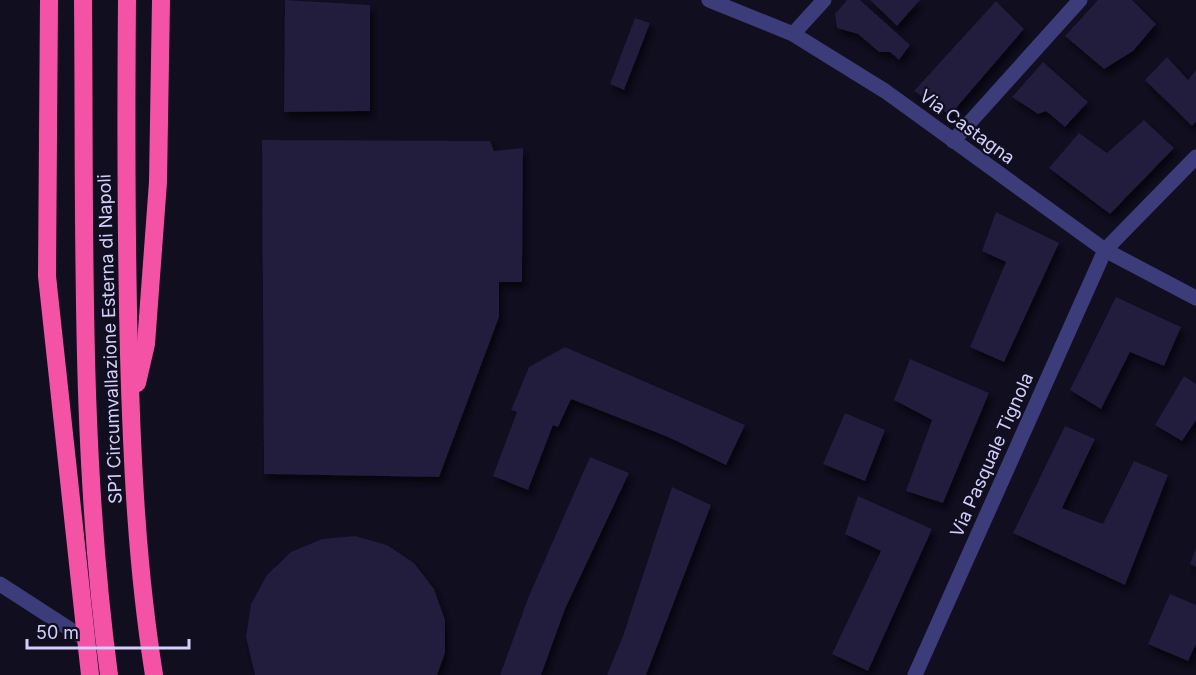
<svg xmlns="http://www.w3.org/2000/svg" width="1196" height="675" viewBox="0 0 1196 675" font-family="Inter,sans-serif">
<defs>
<filter id="shadow"><feDropShadow dx="3.5" dy="6" stdDeviation="3" flood-color="#0009"/></filter>
</defs>
<rect width="100%" height="100%" fill="#100e1f"/>
<g fill="#211b3e" filter="url(#shadow)">
<polygon points="285,0 370,5 370,111 284,112"/>
<polygon points="847,0 860,0 910,45 899,60 890,52 879,52 858,34 837,28 835,14"/>
<polygon points="870,0 920,0 897,26"/>
<polygon points="1098,0 1132,0 1156,24 1133,51 1104,69 1065,36"/>
<polygon points="996,1 1024,29 950,115 914,91"/>
<polygon points="635,18 650,23 624,90 610,84"/>
<polygon points="1167,57 1188,80 1196,70 1196,122 1192,126 1145,80"/>
<polygon points="1043,62 1088,102 1065,127 1046,111 1038,114 1012,97"/>
<polygon points="1144,120 1174,148 1110,214 1049,168 1079,133 1107,153"/>
<polygon points="262,140 490,141 494,151 523,148 522,282 499,282 499,317 439,477 264,474"/>
<polygon points="996,212 1059,243 1004,362 970,347 1006,262 982,251"/>
<polygon points="1116,297 1181,327 1164,366 1130,352 1101,409 1070,390"/>
<polygon points="565,347 745,425 726,465 668,437 571,399 558,427 553,425 528,490 493,476 517,412 511,410 529,367"/>
<polygon points="910,359 989,393 943,503 906,491 932,420 894,400"/>
<polygon points="1184,376 1196,384 1196,420 1182,441 1155,425"/>
<polygon points="845,413 885,430 865,481 823,464"/>
<polygon points="1065,426 1095,439 1062,508 1103,524 1134,461 1168,475 1125,585 1013,533"/>
<polygon points="590,457 629,473 565,609 541,675 500,675 529,596"/>
<polygon points="672,487 711,505 646,675 607,675 623,636"/>
<polygon points="858,496 932,529 868,671 832,654 881,551 845,534"/>
<polygon points="355,536 387,545 414,563 434,589 445,620 445,653 437,675 255,675 246,637 251,604 267,575 291,552 322,539"/>
<polygon points="1196,548 1196,567 1190,564"/>
<polygon points="1170,594 1196,605 1196,644 1188,661 1148,644"/>
</g>
<g fill="none" stroke-linecap="round" stroke-linejoin="round">
<g stroke="#3c3c7a" stroke-width="15">
<polyline points="709,0 793,34 885,91 1105,250 1196,298"/>
<polyline points="793,34 824,0"/>
<polyline points="953,141 1080,0"/>
<polyline points="0,584 85,639"/>
<polyline points="915,675 1105,250 1196,157"/>
</g>
<g stroke="#f352a5" stroke-width="18">
<polyline points="49,0 47,276 90,675"/>
<path d="M83 0C85 225 79 451 109 675"/>
<path d="M127 0C126 118 126 236 129 354 132 462 137 569 154 675"/>
<polyline points="137,383 146,344 158,182 161,0"/>
</g>
</g>
<g text-anchor="middle" stroke-width="4.5" stroke-linejoin="round" paint-order="stroke">
<g font-size="18" fill="#d2cffc" stroke="#100e1f">
<text transform="translate(967 127) rotate(36)" y="6">Via Castagna</text>
<text transform="translate(110 339) rotate(-92)" y="6">SP1 Circumvallazione Esterna di Napoli</text>
<text transform="translate(992 455) rotate(-66)" y="6">Via Pasquale Tignola</text>
</g>
</g>
<path d="M27 639v9h162v-9" fill="none" stroke="#d2cffc" stroke-width="3"/>
<text x="36" y="639" font-size="18" fill="#d2cffc" stroke="#100e1f" stroke-width="4.5" paint-order="stroke">50 m</text>
</svg>
